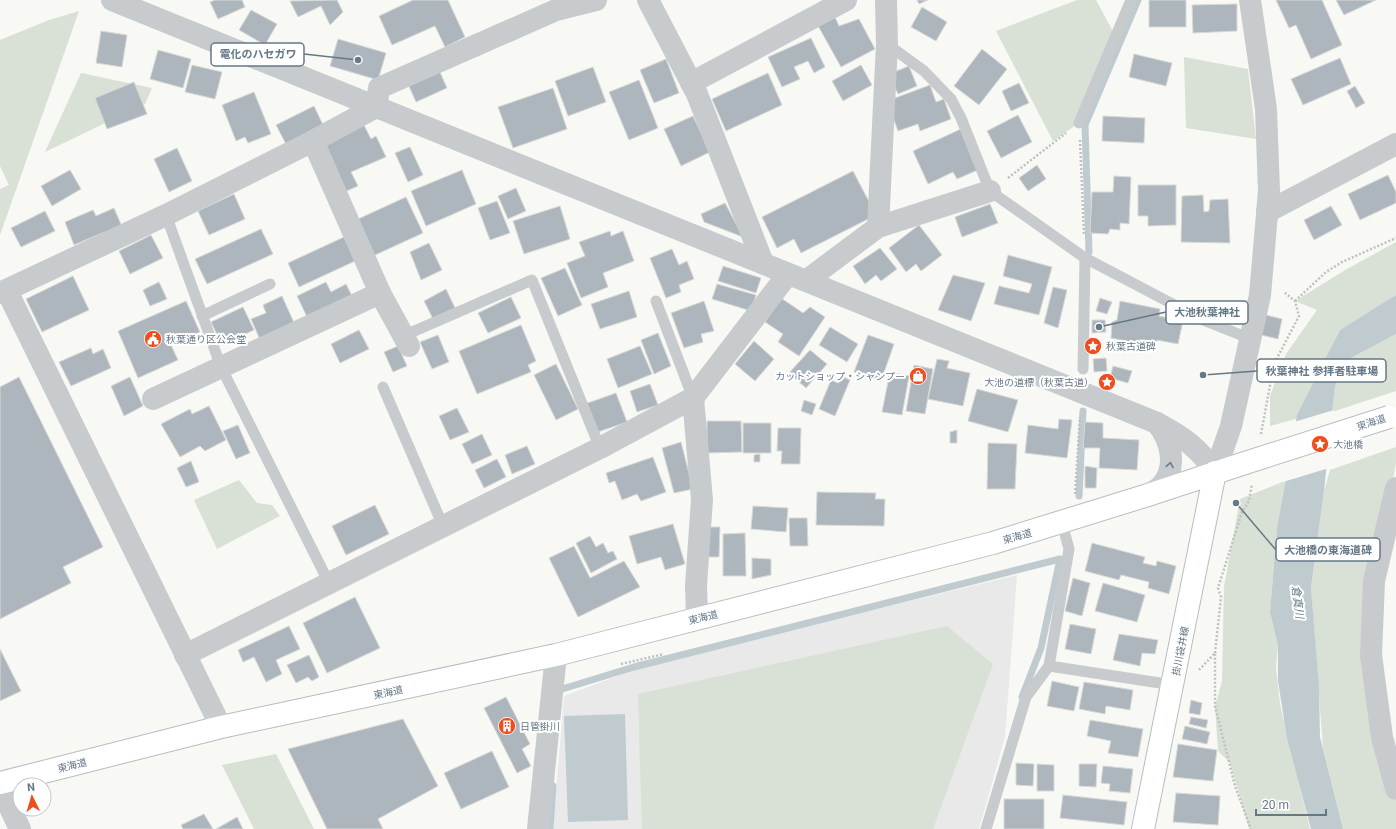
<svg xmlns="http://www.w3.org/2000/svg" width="1396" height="829" viewBox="0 0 1396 829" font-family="Roboto,'Noto Sans JP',sans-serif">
<rect width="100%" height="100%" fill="#f8f8f4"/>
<polygon fill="#e8e9e8" points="1017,575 1005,737 979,829 553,829 564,696 644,666"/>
<g fill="#d9e0d5">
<polygon points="1077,0 1096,0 1116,37 1079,123 1053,141 996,31"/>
<polygon points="79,11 0,235 0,189 9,185 0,166 0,40 49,20"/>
<polygon points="1184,57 1248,69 1256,139 1186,128"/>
<polygon points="81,73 152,88 145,104 45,152"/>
<polygon points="1396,242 1396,296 1340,330 1296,419 1270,426 1270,396 1286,354 1317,310 1295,301 1347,269"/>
<polygon points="1396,334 1396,391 1332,412 1335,386 1349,359"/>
<polygon points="1396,447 1396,463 1374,581 1396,789 1396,829 1343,829 1323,748 1311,589 1324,491 1330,470"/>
<polygon points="239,480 257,503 272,505 280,516 217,549 194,500"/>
<polygon points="1285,481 1277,528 1270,612 1278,646 1276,667 1280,704 1310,829 1249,829 1230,763 1218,751 1215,706 1222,681 1224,587 1240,499"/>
<polygon points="947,626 993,664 933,829 642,829 638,694"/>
<polygon points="276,754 314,829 254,829 222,765"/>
</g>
<g fill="#c0cbd0">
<polygon points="1396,295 1396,334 1349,359 1335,386 1324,491 1311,588 1319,687 1320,737 1343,829 1311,829 1287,738 1278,681 1278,646 1270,612 1277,528 1297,415 1340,330"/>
<polygon points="625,714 628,820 568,822 564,716"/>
</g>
<polygon fill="#f8f8f4" points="1334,410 1329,468 1283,482 1294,422"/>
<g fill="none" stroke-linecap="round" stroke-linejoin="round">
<g stroke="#c0cbd0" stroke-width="7">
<polyline points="1089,252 1085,125 1138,0"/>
<polyline points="1079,496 1083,411"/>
<polyline points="559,694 559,690 634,667 1060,559 1041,648 1022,697"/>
<polyline points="550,829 553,786"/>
</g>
</g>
<g fill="#adb6bc" stroke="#d9d9d7">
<polygon points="215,0 242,0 245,7 218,19 210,2"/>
<polygon points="337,0 343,12 330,25 321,6 298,17 290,1"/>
<polygon points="413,0 448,0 465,37 445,47 435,26 392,45 379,16"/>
<polygon points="917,0 928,0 919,4"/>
<rect x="1149" y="0" width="37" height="27"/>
<polygon points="1276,0 1322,0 1342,45 1311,59 1296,25 1289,28"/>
<polygon points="1336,0 1376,0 1344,15"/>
<polygon points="1237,4 1237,31 1193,33 1192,5"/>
<polygon points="922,7 947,22 936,41 911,27"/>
<polygon points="251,10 277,24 265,45 239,30"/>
<polygon points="834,15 839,26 859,19 875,49 841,67 817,24"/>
<polygon points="101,31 127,35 122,67 96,63"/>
<polygon points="811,38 825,67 814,73 808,61 794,67 800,79 782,87 768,57"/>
<polygon points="338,39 386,53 378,80 330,66"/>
<polygon points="982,49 1007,69 979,105 954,86"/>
<polygon points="158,50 191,59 183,88 150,79"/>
<polygon points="1134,54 1172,63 1166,86 1129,77"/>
<polygon points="1340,58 1351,84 1303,105 1291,79"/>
<polygon points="666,59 679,93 654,103 640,70"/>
<polygon points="192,65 222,72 215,99 185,92"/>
<polygon points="861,65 872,85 843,101 832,81"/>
<polygon points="909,66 917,86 898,94 889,74"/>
<polygon points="593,67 606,102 568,116 555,81"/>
<polygon points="439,70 447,88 416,102 408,84"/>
<polygon points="768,73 782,105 726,131 712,99"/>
<polygon points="639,80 658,128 629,140 609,92"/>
<polygon points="134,82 147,114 107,129 95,98"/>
<polygon points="1019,83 1029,103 1011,111 1002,91"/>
<polygon points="930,85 936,102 944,99 951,119 920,131 918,124 898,131 887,101"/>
<polygon points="1355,86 1365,103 1356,108 1347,91"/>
<polygon points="553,88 567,129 513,148 498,107"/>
<polygon points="254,92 271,134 248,143 245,137 236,141 222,105"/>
<polygon points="314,106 324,127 287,146 276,125"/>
<polygon points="1018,115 1032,142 1001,158 987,131"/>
<polygon points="693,116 710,152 681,166 664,129"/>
<polygon points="1103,116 1145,118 1144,143 1102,141"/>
<polygon points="364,125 371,139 376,136 386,157 351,172 358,186 342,193 324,142"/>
<polygon points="961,129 980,169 957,179 953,172 928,184 913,151"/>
<polygon points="410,147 423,175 408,182 395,153"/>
<polygon points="177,148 192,181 169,192 154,159"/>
<polygon points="1037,165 1046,179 1028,191 1019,178"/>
<polygon points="70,170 81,189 52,206 41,186"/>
<polygon points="462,170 476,204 426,226 411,191"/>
<polygon points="853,171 876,215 801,253 794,239 777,248 762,217"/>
<polygon points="1388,175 1396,192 1396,203 1360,220 1348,194"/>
<polygon points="1114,176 1131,177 1129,224 1120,223 1120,230 1110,229 1108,234 1090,233 1092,192 1113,192"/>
<polygon points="1138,185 1176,185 1176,225 1148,226 1148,216 1138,216"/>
<polygon points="516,188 526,211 508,219 498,196"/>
<polygon points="234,194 245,219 209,235 198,211"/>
<polygon points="1203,195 1204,212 1209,211 1210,200 1228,199 1230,243 1181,242 1182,196"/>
<polygon points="406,197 423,233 373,256 356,220"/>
<polygon points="497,201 510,233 490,240 478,208"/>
<polygon points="725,203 743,237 704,222 701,214"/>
<polygon points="990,204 998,223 962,237 955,217"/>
<polygon points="560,206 570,239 524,254 513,221"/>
<polygon points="1331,206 1342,225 1314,240 1304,220"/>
<polygon points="114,208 123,229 102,233 74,245 65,222 93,210 96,216"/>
<polygon points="45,211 55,231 21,247 11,228"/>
<polygon points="919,225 942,255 921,271 916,264 906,272 889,248"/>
<polygon points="261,229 273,254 207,284 195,259"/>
<polygon points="610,231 611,236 623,231 634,261 603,273 608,287 581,298 567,263 585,256 579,242"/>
<polygon points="151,235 163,258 130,274 119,251"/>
<polygon points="344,237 355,261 299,287 288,263"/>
<polygon points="429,243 442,270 421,280 410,252"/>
<polygon points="880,248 897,269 881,281 876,275 865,284 853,266"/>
<polygon points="672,249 679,265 687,261 694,279 679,285 681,292 666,298 650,258"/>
<polygon points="1008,255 1052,267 1039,315 994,304 999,286 1029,293 1032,284 1003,276"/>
<polygon points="723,266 761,278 756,293 718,281"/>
<polygon points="565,268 582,305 558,316 541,278"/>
<polygon points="953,275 985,283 971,321 938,310"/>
<polygon points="73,276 89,310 42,332 26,299"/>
<polygon points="159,282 167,299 150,306 143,290"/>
<polygon points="326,282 331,292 346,284 355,302 308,319 297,296"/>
<polygon points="717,284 756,295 751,311 712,299"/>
<polygon points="1053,287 1067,290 1058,328 1044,323"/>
<polygon points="446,289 456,310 434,321 424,301"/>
<polygon points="629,291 637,317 600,329 591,304"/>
<polygon points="282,296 295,325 260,340 251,319 266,313 263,305"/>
<polygon points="511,297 521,318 488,333 478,313"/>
<polygon points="781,298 803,313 810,307 825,317 799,356 778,342 783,334 765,322"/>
<polygon points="1100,298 1112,302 1107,314 1096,311"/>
<polygon points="186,301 200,332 171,345 178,360 138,378 118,331"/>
<polygon points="704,301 714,331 701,334 703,342 684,348 671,313"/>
<polygon points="1120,301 1160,309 1159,316 1183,321 1178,344 1157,340 1156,347 1111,338 1112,322 1117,320"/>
<polygon points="243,307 254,330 222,345 211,322"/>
<polygon points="1266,315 1282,319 1278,339 1261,335"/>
<polygon points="1092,320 1105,320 1106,332 1092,333"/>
<polygon points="521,325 536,361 528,365 531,372 477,394 459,351"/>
<polygon points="830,327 858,344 847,362 819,345"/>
<polygon points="359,330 369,349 340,363 331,344"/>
<polygon points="658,333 671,366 654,374 641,340"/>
<polygon points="438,335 449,362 432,369 420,342"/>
<polygon points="868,335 894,344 881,381 854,372"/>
<polygon points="754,341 774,359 755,381 735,364"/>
<polygon points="398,346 407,366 393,372 384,352"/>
<polygon points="640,346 652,374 618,388 607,359"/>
<polygon points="91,348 93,354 103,349 111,368 71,386 59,362"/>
<polygon points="810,350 827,364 806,388 789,373"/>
<polygon points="1106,358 1107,371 1094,372 1093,359"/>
<polygon points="937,359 949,361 947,368 970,373 963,406 928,399"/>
<polygon points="556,364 578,409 556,420 534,375"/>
<polygon points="914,365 933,369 925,414 906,411"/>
<polygon points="1113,366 1132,371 1128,383 1110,378"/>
<polygon points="890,372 909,376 902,415 882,412"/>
<polygon points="841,376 850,380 835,416 819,409 831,380 838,383"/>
<polygon points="19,377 103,547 63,567 71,583 0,619 0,387"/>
<polygon points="130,377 143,406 124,416 111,386"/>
<polygon points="650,384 658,405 637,412 630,391"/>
<polygon points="977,389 1018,400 1008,432 968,421"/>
<polygon points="616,393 627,422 595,433 585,404"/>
<polygon points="804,400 816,404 812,415 801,411"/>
<polygon points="209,406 226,440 205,451 200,446 180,457 161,424 190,409 192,414"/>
<polygon points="457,408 469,432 450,440 439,416"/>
<polygon points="1059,419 1072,420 1067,458 1025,453 1028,425 1058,429"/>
<polygon points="707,421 741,421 742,452 707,453"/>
<polygon points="1085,422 1103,423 1103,438 1139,440 1137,470 1099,468 1100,448 1083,448"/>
<rect x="743" y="423" width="28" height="30"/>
<polygon points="238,425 250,453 236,459 223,431"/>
<polygon points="778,428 801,428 800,464 781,464 782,451 777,451"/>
<polygon points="957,430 957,443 950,443 950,432"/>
<polygon points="482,434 492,455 472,464 462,444"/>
<polygon points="681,442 693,489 674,493 662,448"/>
<polygon points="988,443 1017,444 1015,489 987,489"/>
<polygon points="527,446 535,464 512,474 505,455"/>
<polygon points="760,454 760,462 754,462 754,455"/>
<polygon points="653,457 666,492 641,501 637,494 622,500 615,481 609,483 606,473"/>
<polygon points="497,459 506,477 484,488 475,470"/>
<polygon points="191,461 199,482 186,487 177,468"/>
<polygon points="1085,466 1097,468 1096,488 1085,488"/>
<polygon points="817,492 876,493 875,499 885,499 884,526 816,525"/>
<polygon points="375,505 389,534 346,555 332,526"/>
<polygon points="753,506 788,508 786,532 751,529"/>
<polygon points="789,518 807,518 808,546 790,546"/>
<polygon points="673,524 685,564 665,570 661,557 637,564 629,536"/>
<polygon points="705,527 720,527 719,557 705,557"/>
<polygon points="745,533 746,576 723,576 723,534"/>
<polygon points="590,536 596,547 603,543 608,553 613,551 617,559 591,573 576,543"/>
<polygon points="1092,543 1145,557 1143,563 1156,566 1157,561 1176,566 1169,594 1148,588 1149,582 1121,575 1119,580 1085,571"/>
<polygon points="574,546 590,578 624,561 640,587 578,617 549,558"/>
<polygon points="752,558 771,559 771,575 752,579"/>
<polygon points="1073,578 1090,583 1082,616 1065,611"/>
<polygon points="1103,583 1145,595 1137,622 1095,611"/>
<polygon points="355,597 380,648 327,673 303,623"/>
<polygon points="1070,624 1096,629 1091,654 1065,649"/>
<polygon points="289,626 300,649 276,660 282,674 266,682 254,657 243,662 238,650"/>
<polygon points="1119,634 1158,640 1155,654 1142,653 1140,666 1113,660"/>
<polygon points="0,649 21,691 0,701"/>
<polygon points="309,655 319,677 312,681 308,677 296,683 287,665"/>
<polygon points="1052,681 1079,687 1074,711 1047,706"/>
<polygon points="1084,682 1133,690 1130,710 1106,706 1105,714 1079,709"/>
<polygon points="506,697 530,744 522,749 531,766 517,773 484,708"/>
<polygon points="1191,700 1202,703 1200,715 1189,713"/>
<polygon points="1191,717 1208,720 1206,728 1189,724"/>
<polygon points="403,719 438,786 378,819 383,829 327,829 288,749"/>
<polygon points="1090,720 1143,729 1138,757 1108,753 1111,741 1087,736"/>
<polygon points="1185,726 1210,732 1207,744 1182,739"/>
<polygon points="1178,744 1217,750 1213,781 1173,777"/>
<polygon points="492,751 509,787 461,809 444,773"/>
<polygon points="1016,763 1034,764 1033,786 1016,785"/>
<polygon points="1037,764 1054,765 1054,791 1037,791"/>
<polygon points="1079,764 1097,764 1096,787 1079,786"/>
<polygon points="1103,766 1133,769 1130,793 1109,791 1110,784 1101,783"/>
<polygon points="1176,793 1220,796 1218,825 1173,822"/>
<polygon points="1063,795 1127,802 1124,825 1060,818"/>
<rect x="1004" y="799" width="40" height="30"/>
<polygon points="204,814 213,829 183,829 181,825"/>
<polygon points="237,817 243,829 216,829"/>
</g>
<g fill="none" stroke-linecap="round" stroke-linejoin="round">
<defs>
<g id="secondary">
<polyline points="0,783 221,727 556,655 993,543 1148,495 1245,463"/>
<polyline points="1143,829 1215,472"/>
</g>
</defs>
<use href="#secondary" stroke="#b7bdc1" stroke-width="24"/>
<g stroke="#bec1c3" stroke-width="2.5" stroke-dasharray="2 2" stroke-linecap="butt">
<polyline points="1080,140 1084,235"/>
<polyline points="1008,178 1066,133"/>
<polyline points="1295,301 1326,272 1342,262 1396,238"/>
<polyline points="1261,434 1274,364 1299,316 1295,301 1284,292"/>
<polyline points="1075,494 1080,417"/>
<polyline points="1215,653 1221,597 1218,588 1242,512 1249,501 1252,484"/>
<polyline points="621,664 664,654"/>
<polyline points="1199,670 1215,653 1215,706 1235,786 1251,829"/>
</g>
<g stroke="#c7cbce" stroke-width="11">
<polyline points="887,44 924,71 951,99 961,118 990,191 1085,258 1203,320 1251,339"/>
<polyline points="1079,123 1131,0"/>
<polyline points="166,215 221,367 329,583"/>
<polyline points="656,301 693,398"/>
<polyline points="202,316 270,284"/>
<polyline points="403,336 532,280 600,448"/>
<polyline points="1083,369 1085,258"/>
<polyline points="383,387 443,526"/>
<polyline points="1062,523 1069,549 1049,666 1173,685"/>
<polyline points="986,829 1026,697 1049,666"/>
</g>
<g stroke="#c7cbce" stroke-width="22">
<polyline points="648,0 697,94 763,263"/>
<polyline points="691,83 846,0"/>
<polyline points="313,141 380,293 409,346"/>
<polyline points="1267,212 1396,144"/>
<polyline points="878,227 887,44 886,0"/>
<polyline points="807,280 878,227 990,191"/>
<polyline points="7,291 221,727"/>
<polyline points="0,293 166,215 313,141 376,107 379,88 556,10 596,0"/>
<polyline points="693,398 702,500 696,585 697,618"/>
<polyline points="153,399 380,293"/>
<polyline points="1215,472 1231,426 1260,295 1269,191 1266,109 1250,0"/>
<polyline points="1396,488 1374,581 1371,655 1382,737 1396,789"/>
<polyline points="185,655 600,448 693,398 788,274"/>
<polyline points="538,829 556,655"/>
</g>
<g stroke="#c7cbce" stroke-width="22">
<path d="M112 0 1157 423C1183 437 1199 448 1215 472"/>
<path d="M1148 495C1152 492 1157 490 1161 486 1178 468 1171 441 1157 423"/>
<polyline points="0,787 20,829"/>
</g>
<use href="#secondary" stroke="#fff" stroke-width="22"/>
<defs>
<polyline id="secondary-bridge" points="1245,463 1389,417"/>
</defs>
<use href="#secondary-bridge" stroke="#b7bdc1" stroke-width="24" stroke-linecap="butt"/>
<use href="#secondary-bridge" stroke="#fff" stroke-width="22"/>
</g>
<defs><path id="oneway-chevron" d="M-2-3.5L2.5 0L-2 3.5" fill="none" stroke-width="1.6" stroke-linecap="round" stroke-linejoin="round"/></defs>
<use stroke="#697c8b" href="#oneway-chevron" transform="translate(1170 465) rotate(-79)"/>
<defs>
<symbol id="civic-disc" viewBox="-11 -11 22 22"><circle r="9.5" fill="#ef4d1d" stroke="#fff"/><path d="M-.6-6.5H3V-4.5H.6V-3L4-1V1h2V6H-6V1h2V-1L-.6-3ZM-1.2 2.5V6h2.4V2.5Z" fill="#fff"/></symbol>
<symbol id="sight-disc" viewBox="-11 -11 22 22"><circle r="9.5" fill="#ef4d1d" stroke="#fff"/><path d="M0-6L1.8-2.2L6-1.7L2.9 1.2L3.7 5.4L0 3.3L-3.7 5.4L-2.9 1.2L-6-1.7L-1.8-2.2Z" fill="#fff"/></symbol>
<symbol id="shop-disc" viewBox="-11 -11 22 22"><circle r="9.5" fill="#ef4d1d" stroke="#fff"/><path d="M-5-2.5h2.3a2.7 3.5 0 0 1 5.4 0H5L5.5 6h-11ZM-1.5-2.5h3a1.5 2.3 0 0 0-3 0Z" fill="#fff"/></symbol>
<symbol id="building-disc" viewBox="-11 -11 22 22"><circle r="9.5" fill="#ef4d1d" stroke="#fff"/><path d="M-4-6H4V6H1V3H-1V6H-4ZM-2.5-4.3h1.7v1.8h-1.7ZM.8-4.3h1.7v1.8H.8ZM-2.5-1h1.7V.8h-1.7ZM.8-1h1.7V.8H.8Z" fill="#fff"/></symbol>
</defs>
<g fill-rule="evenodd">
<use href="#civic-disc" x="143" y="329" width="20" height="20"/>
<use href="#sight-disc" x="1083" y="336" width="20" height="20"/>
<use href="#shop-disc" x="908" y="366" width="20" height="20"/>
<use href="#sight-disc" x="1097" y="372" width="20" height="20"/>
<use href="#sight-disc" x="1310" y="434" width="20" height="20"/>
<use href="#building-disc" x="497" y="716" width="20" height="20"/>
</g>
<g text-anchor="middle" stroke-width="4" stroke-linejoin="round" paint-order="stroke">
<g font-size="10" fill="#647887" stroke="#fff" text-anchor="start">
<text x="166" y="343">秋葉通り区公会堂</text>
<text x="1106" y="350">秋葉古道碑</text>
<text x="905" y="380" text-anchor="end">カットショップ・シャンプー</text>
<text x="1094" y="386" text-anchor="end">大池の道標（秋葉古道）</text>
<text x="1333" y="448">大池橋</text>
<text x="520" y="730">日管掛川</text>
</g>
<g font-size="10" fill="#647887" stroke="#fff">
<text transform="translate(1371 422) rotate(-18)" y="4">東海道</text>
<text transform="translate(1017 536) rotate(-16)" y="4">東海道</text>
<text transform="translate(703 617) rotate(-14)" y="4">東海道</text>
<text transform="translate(1180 651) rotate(-79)" y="4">掛川袋井線</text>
<text transform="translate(388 692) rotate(-12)" y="4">東海道</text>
<text transform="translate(72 765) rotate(-14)" y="4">東海道</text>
</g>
<g font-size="11" font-style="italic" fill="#607a83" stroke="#fff">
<text transform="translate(1298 602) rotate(83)" y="4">倉真川</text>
</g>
</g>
<path fill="none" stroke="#647887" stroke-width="1.5" d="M358 60L304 54M1099 327L1166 312M1203 375L1257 371M1236 503L1276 550"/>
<g fill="#647887" stroke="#fff" stroke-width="1.5">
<circle cx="358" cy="60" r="4"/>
<circle cx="1099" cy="327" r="4"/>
<circle cx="1203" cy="375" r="4"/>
<circle cx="1236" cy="503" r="4"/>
</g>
<g fill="#fff" stroke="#647887" stroke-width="1.5">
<rect x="211" y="43" width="93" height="23" rx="4"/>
<rect x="1166" y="301" width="82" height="23" rx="4"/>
<rect x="1257" y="359" width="129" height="23" rx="4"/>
<rect x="1276" y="538" width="104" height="23" rx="4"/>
</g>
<g font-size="11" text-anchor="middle" font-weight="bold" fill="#647887">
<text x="258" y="58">電化のハセガワ</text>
<text x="1207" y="316">大池秋葉神社</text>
<text x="1322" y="375">秋葉神社 参拝者駐車場</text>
<text x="1328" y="554">大池橋の東海道碑</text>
</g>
<g transform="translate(32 797) rotate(355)"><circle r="19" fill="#ffffff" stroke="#c1c9cf"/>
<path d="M0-3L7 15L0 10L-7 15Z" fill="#ef4d1d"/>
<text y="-6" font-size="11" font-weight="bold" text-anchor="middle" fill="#647887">N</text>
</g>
<path d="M1256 809v6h70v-6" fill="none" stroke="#647887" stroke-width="2"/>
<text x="1262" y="809" font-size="12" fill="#647887" stroke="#ffffff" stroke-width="3" paint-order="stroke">20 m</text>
</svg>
